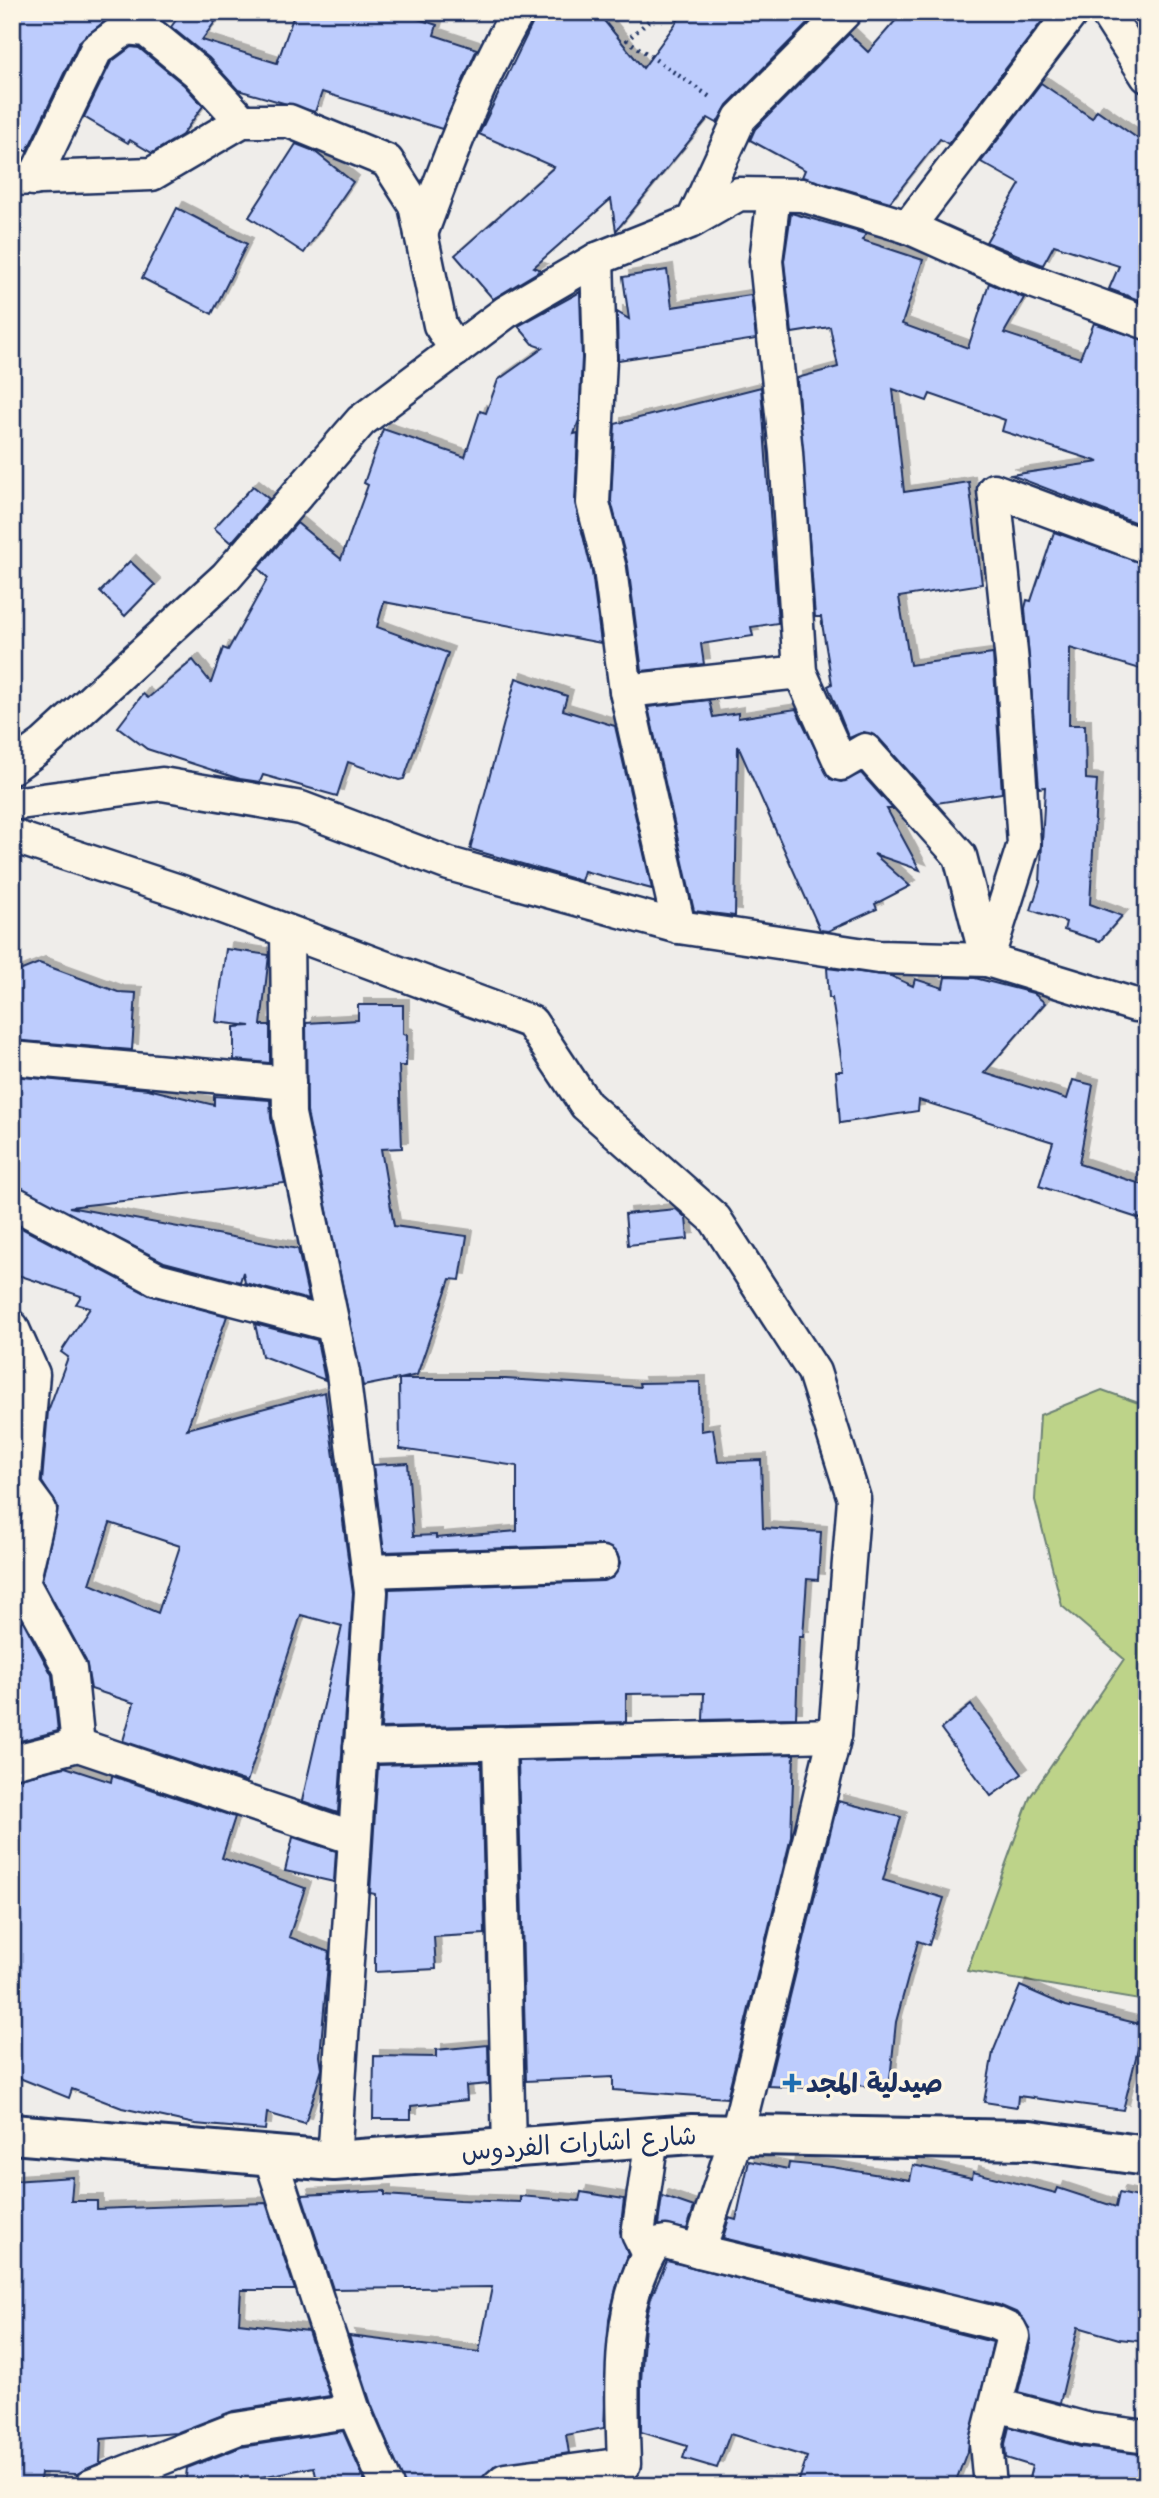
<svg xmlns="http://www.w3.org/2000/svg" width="1159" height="2498" viewBox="0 0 1159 2498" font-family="'Shantell Sans','Playpen Sans Arabic',sans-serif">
<defs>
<filter id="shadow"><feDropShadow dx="6" dy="-6" stdDeviation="0" flood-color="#0004"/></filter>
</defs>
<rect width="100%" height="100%" fill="#efedea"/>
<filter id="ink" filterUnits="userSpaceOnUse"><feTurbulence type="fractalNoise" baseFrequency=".0143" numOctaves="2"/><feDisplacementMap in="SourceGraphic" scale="14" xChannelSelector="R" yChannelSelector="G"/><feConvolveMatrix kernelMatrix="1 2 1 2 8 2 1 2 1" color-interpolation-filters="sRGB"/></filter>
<g filter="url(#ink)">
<polygon fill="#bdd389" stroke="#6c8174" stroke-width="2" points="1102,1390 1147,1406 1147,1980 1139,2000 967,1971 1030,1797 1124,1659 1062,1606 1035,1500 1040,1415"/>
<g fill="#bdccfd" stroke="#1b2f5e" stroke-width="2" fill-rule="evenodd" filter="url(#shadow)">
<polygon points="12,12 94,12 105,21 79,42 27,151 12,146"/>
<polygon points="182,12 222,12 202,40 277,63 295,12 396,12 437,25 434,35 477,49 442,129 322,92 315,112 238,90 209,58 171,27"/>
<polygon points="538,12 597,12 643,68 684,12 819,12 727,105 717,123 708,118 616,231 611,199 534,267 541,270 493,299 455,255 554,167 479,134"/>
<polygon points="903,12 1049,12 948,144 940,139 890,202 802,177 805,170 750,140 755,129 849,34 868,52"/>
<polygon points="131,47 139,48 184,85 203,106 182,135 152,153 130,140 128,143 84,117 111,62"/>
<polygon points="1041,83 1092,118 1097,110 1147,145 1147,303 1109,289 1119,266 1054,245 1043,265 986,242 1020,184 981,162"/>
<polygon points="296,144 314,151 353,182 304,253 249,217"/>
<polygon points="177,208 247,244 212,314 142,278"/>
<polygon points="791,213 866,234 862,240 923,260 902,324 968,348 989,283 1024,298 1004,333 1080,358 1094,323 1147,341 1147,527 1011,475 1099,462 1002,431 1005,420 930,394 927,401 893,389 904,492 969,482 982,584 899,597 910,665 993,654 1002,793 937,803 878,737 864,732 849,738 828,686 832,684 821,617 815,617 797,378 838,367 830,327 792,333 784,261"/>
<polygon points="667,270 672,307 751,295 756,339 618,360 617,312 629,319 623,277"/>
<polygon points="580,292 582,358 579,420 574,434 578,433 575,503 592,572 601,643 384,602 377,627 448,653 404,779 399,780 348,762 337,796 263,775 260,782 240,779 147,749 118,727 143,694 148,698 193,660 211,683 223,648 228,650 268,578 258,568 297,523 341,559 368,485 364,483 383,429 465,457 480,411 486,413 498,380 543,348 534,345 518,326"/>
<polygon points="761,387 778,623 751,627 753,636 701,644 704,664 642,671 628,566 611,501 615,424"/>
<polygon points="253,486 269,499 231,543 214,528"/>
<polygon points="1054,532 1147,565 1147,671 1070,648 1069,725 1085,725 1086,779 1097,780 1090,904 1122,916 1100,941 1064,930 1066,922 1031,910 1040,882 1045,787 1039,788 1025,608 1027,600 1031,601"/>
<polygon points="130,561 155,585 125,616 100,592"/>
<polygon points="516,678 567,696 563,710 615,726 652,889 584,871 581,881 470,849"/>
<polygon points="709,700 713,717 738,713 738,718 796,709 830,779 841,782 861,773 893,809 887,809 920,870 874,854 910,886 875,904 877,909 828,931 820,930 738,746 735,916 694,911 648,707"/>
<polygon points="226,949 269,955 261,1025 270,1025 270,1063 234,1060 234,1027 251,1026 216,1022"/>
<polygon points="39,963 118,992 136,993 132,1050 12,1040 12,974"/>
<polygon points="827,968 891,976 913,986 915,979 943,988 945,977 975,978 1033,993 1045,1003 984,1073 1067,1099 1073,1080 1093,1085 1079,1164 1147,1186 1147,1221 1039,1186 1053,1142 919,1100 918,1111 840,1123 836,1071 843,1071 832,998 829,998"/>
<polygon points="358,1005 403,1005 403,1034 407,1035 406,1066 399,1066 402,1148 381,1149 394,1226 467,1236 460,1280 450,1279 417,1375 400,1379 505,1379 640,1387 639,1383 700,1382 701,1431 713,1429 718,1462 761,1460 763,1528 821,1532 818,1580 807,1579 803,1637 799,1637 796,1718 703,1720 704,1693 626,1694 626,1722 381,1728 389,1589 603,1581 612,1578 620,1563 617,1553 601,1545 384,1552 373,1465 408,1463 413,1536 436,1535 436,1538 517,1531 517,1466 400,1449 399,1379 363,1386 307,1112 306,1023 358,1020"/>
<polygon points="12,1076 148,1089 214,1105 214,1096 270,1100 271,1118 285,1183 69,1207 298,1249 309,1300 245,1283 243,1272 240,1282 164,1262 12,1184"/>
<polygon points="676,1209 686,1218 688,1239 628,1245 625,1214"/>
<path d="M12 1223 149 1295 227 1316 187 1429 325 1392 353 1593 338 1813 302 1801 342 1626 301 1615 247 1782 123 1741 134 1703 91 1689 86 1661 42 1580 58 1507 42 1482 48 1411 68 1357 61 1352 90 1308 76 1304 81 1296 12 1273ZM110 1523 180 1546 158 1613 90 1584Z"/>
<polygon points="255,1324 317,1340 325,1380 262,1356"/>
<polygon points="12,1503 20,1514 14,1540 12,1539"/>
<polygon points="22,1619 52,1675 58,1731 12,1743 12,1624 19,1626"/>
<polygon points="971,1705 1022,1774 991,1796 941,1729"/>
<polygon points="794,1754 791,1837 727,2098 613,2090 613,2077 526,2081 518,1761"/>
<polygon points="481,1762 485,1934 434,1937 436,1969 375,1972 375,1894 370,1893 378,1765"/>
<polygon points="65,1767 111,1782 112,1776 235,1817 222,1858 305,1888 289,1937 329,1952 320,2056 322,2069 305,2124 267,2113 265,2130 195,2124 122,2108 72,2089 69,2098 12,2075 12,1780"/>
<polygon points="838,1801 901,1817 883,1880 944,1898 929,1945 918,1941 896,2022 889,2089 832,2082 831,2089 768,2086"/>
<polygon points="293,1837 336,1851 334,1882 285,1871"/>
<polygon points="1020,1986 1066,2006 1144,2025 1123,2110 1018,2096 1017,2107 984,2102 993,2052"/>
<polygon points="488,2045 489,2084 466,2086 467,2100 411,2106 411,2119 373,2119 374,2056 436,2057 436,2050"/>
<polygon points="749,2161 788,2169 789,2163 832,2167 910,2180 913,2165 972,2178 973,2172 1056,2193 1058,2188 1116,2207 1119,2193 1147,2199 1147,2342 1119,2339 1078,2327 1060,2403 1018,2392 1031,2340 1029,2328 1018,2313 999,2305 723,2238 729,2218 736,2220"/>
<polygon points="73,2177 71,2201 97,2201 97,2209 266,2203 295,2290 241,2290 239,2323 308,2331 330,2396 233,2411 176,2433 101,2439 100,2463 77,2474 41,2473 39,2486 12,2486 12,2181"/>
<polygon points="385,2191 385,2195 459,2200 520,2202 520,2196 579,2201 581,2192 624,2199 620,2232 628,2255 616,2288 609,2319 604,2428 566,2435 569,2453 494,2466 481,2479 480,2486 405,2486 371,2404 349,2336 479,2352 492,2287 333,2289 302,2195"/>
<polygon points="662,2196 694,2207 687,2229 658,2225"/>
<polygon points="667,2261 993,2342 968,2449 954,2486 797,2486 807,2457 730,2434 717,2468 683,2458 687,2446 641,2432 641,2381 645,2324 651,2298"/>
<polygon points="1009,2427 1081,2447 1147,2455 1147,2486 1027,2486 1032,2466 1006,2458 1005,2444"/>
<polygon points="343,2431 367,2486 318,2486 314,2467 240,2481 239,2486 185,2486 187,2468 241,2447"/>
</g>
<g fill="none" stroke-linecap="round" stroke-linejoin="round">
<defs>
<g id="minor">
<polyline points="1106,12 1147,76"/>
<polyline points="12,179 152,174 242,121 289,121 387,161 415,205 440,325 456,350"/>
<polyline points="34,179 96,50 126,28 146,30 197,72 242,121"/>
<polyline points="774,195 766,261 786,452 800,672 841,764 865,750 960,856 987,960"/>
<polyline points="693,220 740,118 845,12"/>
<polyline points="908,227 1072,12"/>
<path d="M421 234C449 158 477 82 518 12"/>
<polyline points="597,259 600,358 593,503 610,569 626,691 679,927"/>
<polyline points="626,691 800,672"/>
<polyline points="12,767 44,744 226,577 361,421 506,312 597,259 690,222 739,194 802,195 908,227 1013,274 1147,323"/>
<polyline points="12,804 162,784 301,808 449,864 679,927 878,957 987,960 1135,1005 1147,1004"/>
<polyline points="12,836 182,892 531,1022 586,1105 715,1219 814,1372 854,1499 835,1735 737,2134 699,2251 995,2323 1010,2330 1013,2336 986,2443 990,2486"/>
<polyline points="287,932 289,1114 343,1373 371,1592 334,2161"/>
<polyline points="987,960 1024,844 1012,662 994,490 1147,547"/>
<polyline points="12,1058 289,1083"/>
<polyline points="12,1202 157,1279 333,1325"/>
<polyline points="12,1327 33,1374 23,1487 40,1510 23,1583 70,1669 78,1745"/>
<polyline points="368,1571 602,1563"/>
<polyline points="499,1743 509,2147"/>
<polyline points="360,1747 835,1735"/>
<polyline points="12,1762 78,1745 354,1838"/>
<polyline points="270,2156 354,2411 387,2486"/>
<polyline points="648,2254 638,2234 652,2137"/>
<polyline points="997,2405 1086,2429 1147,2437"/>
<polyline points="91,2486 236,2429 354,2411"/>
<path d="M498 2486 505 2480 624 2464C622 2397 615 2302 655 2244L666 2242 699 2251"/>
</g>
<polyline id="tertiary" points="12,2134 334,2161 692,2134 1030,2140 1147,2156"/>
</defs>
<use href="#minor" stroke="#1b2f5e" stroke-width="37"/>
<use href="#tertiary" stroke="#1b2f5e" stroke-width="44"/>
<polyline stroke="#1b2f5e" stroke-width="4.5" stroke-dasharray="2 5" stroke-linecap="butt" points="659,12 627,40 710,97"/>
<use href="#minor" stroke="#fcf5e5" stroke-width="32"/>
<use href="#tertiary" stroke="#fcf5e5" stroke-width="38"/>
</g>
</g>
<path fill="#1f6fb2" stroke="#fcf5e5" stroke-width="2.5" d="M788.5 2072.5h7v7h7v7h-7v7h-7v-7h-7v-7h7z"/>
<g text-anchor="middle" stroke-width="7" stroke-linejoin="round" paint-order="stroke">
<g font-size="26" font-weight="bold" fill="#1b2f5e" stroke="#fcf5e5" text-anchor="start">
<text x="806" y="2092">صيدلية المجد</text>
</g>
<g font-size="26" fill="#1b2f5e" stroke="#fcf5e5">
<text transform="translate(579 2143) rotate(-4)" y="9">شارع اشارات الفردوس</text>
</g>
</g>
<rect width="1159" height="2498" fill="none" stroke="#fcf5e5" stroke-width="42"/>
<rect x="21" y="21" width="1117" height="2456" fill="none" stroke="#1b2f5e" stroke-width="2.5" filter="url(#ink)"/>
</svg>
